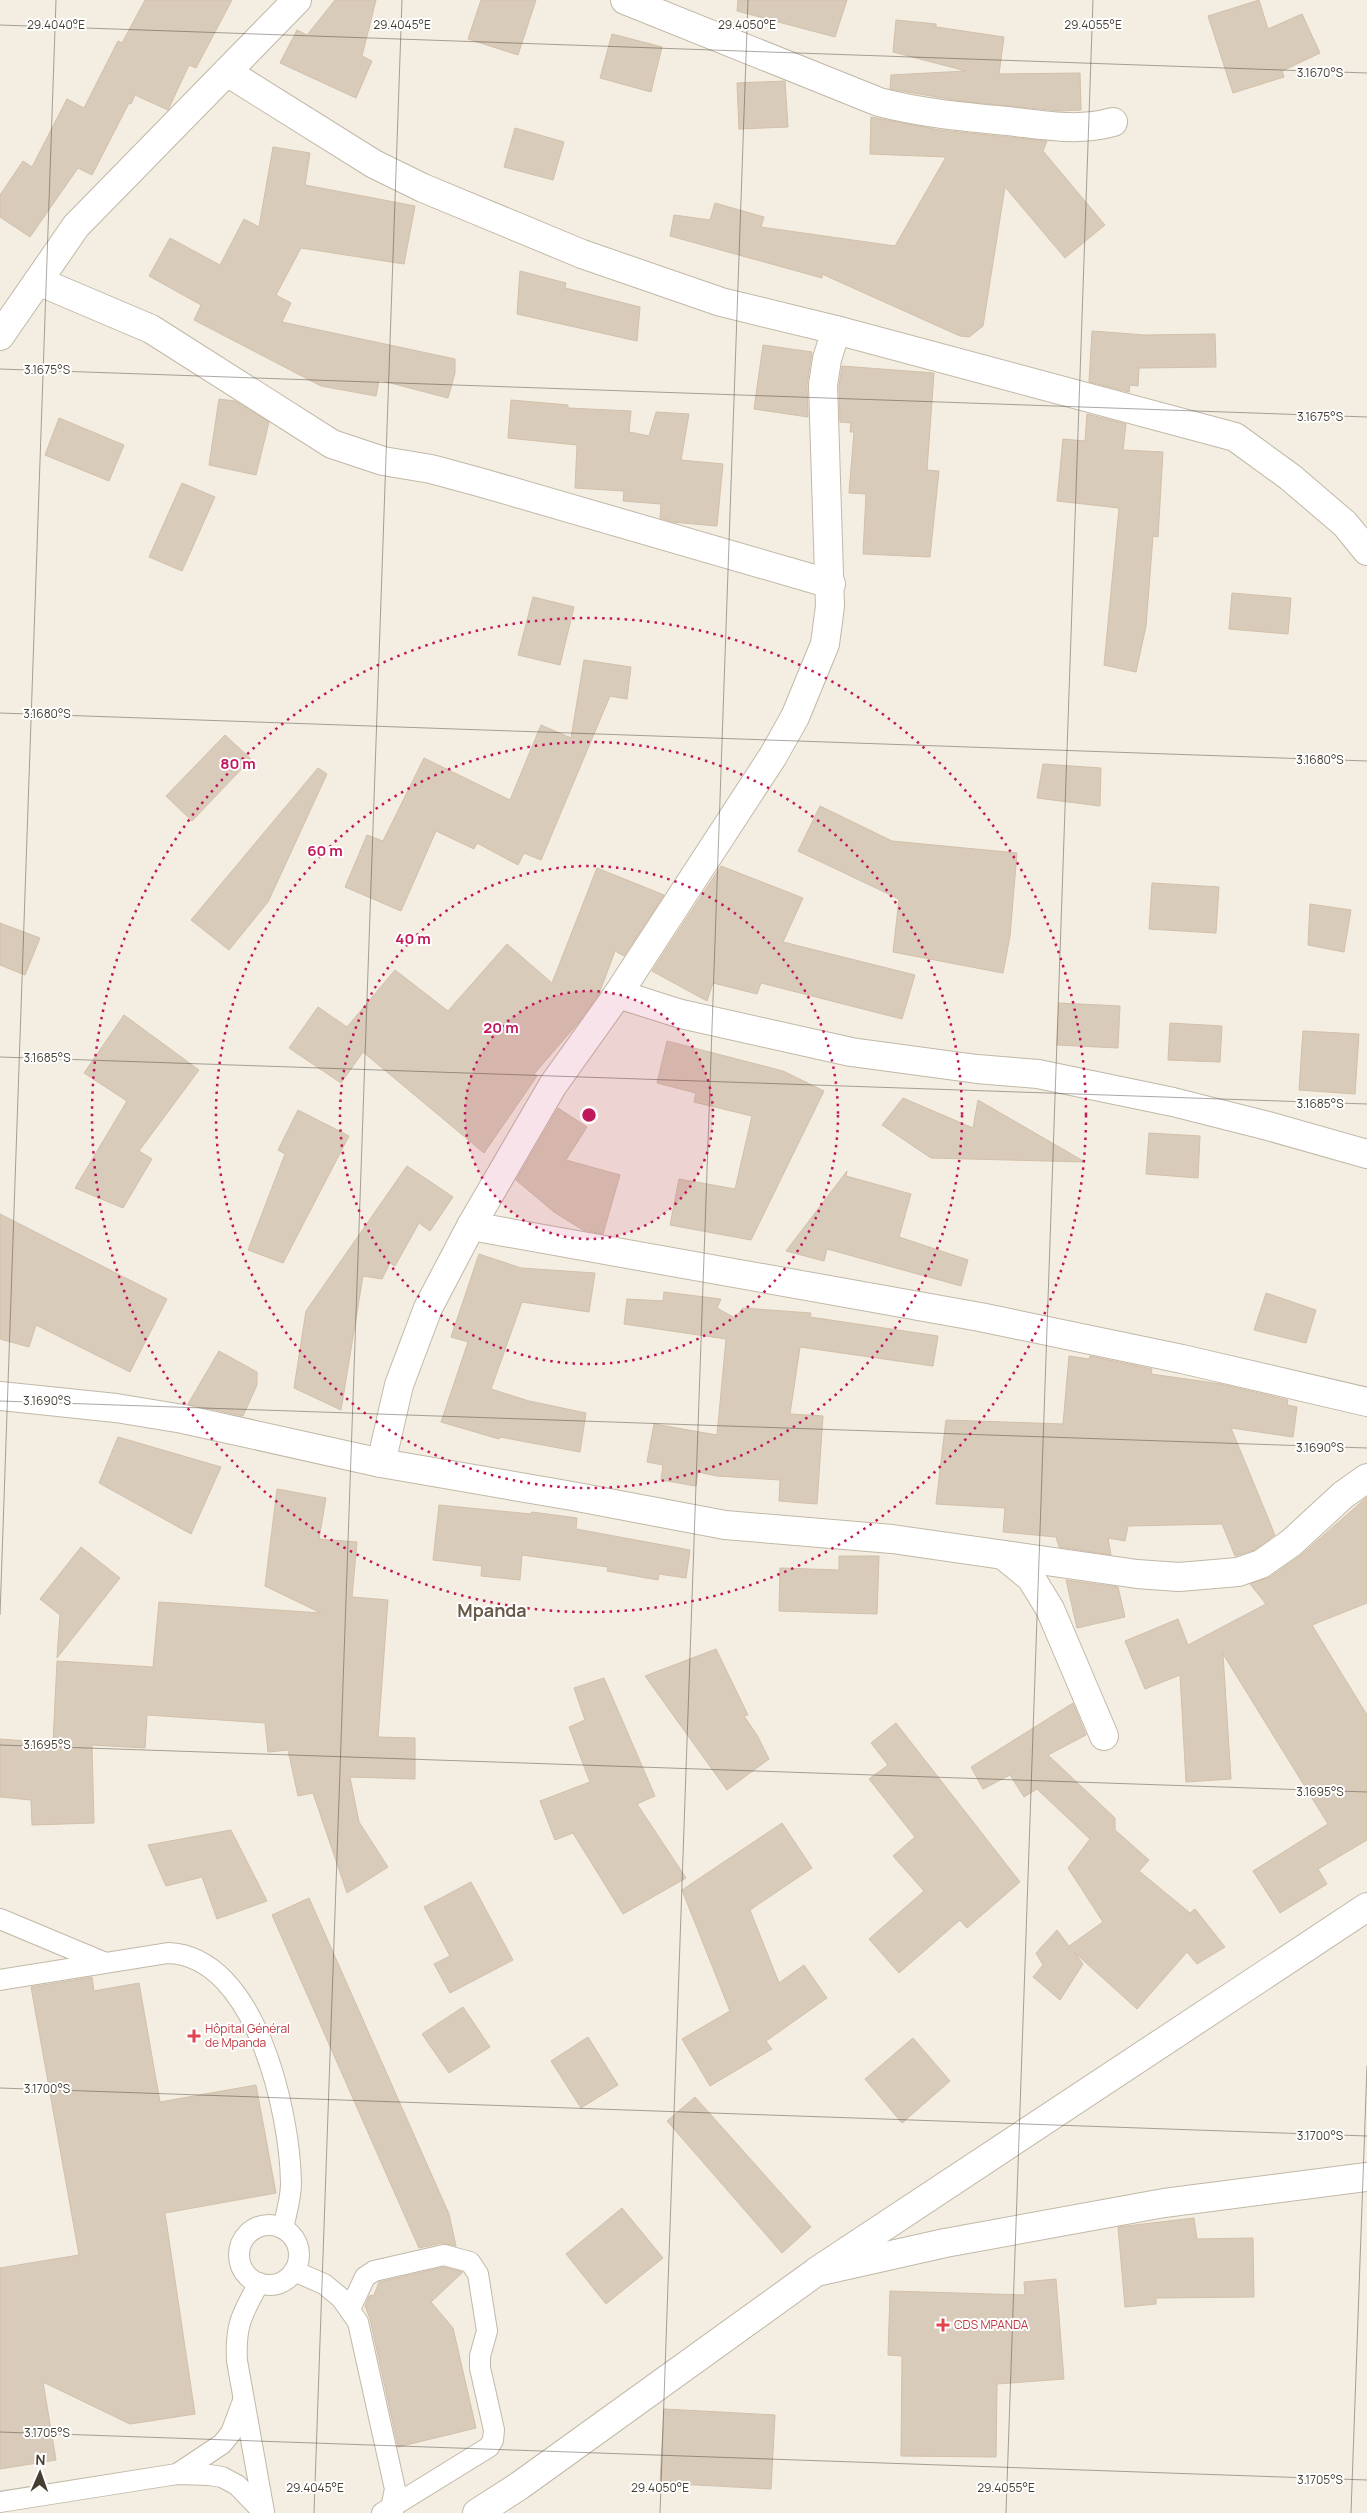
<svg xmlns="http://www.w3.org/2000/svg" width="1367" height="2513" viewBox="0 0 1367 2513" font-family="Manrope,sans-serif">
<rect width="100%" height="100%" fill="#f3ede2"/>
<g fill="#d9cbb9" stroke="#d2c0a9">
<polygon points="145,0 232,0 196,68 189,65 168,110 135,95 131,104 129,103 92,175 78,168 30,237 0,217 0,195 23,161 32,167 67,99 84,108 118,41 122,43"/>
<polygon points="335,0 376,0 362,56 372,61 356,98 280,63 297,30 307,35"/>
<polygon points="481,0 536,0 518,55 468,39"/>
<polygon points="738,0 847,0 835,37 737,11"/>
<polygon points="1259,0 1268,29 1302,14 1320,53 1282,71 1284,77 1233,93 1208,16"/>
<polygon points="896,20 936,24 936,27 1004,37 999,74 1080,73 1081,110 1060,111 960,101 890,89 891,75 966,71 893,52"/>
<polygon points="612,34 662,47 651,92 600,78"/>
<polygon points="785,81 788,127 739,129 737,83"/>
<polygon points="871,117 940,130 1047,141 1043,151 1105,225 1065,258 1005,187 983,326 969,337 960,336 822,274 822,278 670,236 674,215 710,220 715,203 764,217 761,227 895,246 946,157 870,154"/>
<polygon points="515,128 564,142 553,180 504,167"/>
<polygon points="273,147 310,153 305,185 415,206 404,264 301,248 276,295 291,303 282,322 455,359 455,373 448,398 379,380 376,396 321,386 194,320 201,305 149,276 170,238 220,265 244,219 259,227"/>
<polygon points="520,271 566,283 565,288 640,307 637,341 517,314"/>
<polygon points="1092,331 1145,335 1215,334 1216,367 1139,368 1138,386 1130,385 1129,392 1089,382"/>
<polygon points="763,345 812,352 807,385 808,417 754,409"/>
<polygon points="842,366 934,373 927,470 939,471 930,557 863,554 866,494 849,493 854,432 850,432 851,423 840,422 839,386"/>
<polygon points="219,399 235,401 269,422 256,475 209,465"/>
<polygon points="511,400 568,405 568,408 631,411 629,432 649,436 656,412 689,414 681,460 723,464 717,526 672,522 660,518 661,504 623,501 624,491 575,488 577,445 508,438"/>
<polygon points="1087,414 1126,424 1123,450 1163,452 1158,537 1153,536 1146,626 1136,672 1104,665 1119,508 1057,501 1063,439 1085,441"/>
<polygon points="59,418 124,445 109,481 45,455"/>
<polygon points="182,483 215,497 182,571 149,557"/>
<polygon points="1232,593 1291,598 1288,634 1229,629"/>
<polygon points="533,597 574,607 560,665 518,655"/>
<polygon points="584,660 631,667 627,699 610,696 541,860 524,853 518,865 477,843 474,849 436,831 401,911 345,887 367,835 383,841 424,758 510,800 541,725 571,738"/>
<polygon points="225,735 251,759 192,821 166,796"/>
<polygon points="1043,764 1101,768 1100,806 1037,798"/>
<polygon points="318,768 327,774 268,902 229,950 191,920"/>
<polygon points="820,806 892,841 1017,853 1010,936 1003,973 893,952 899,899 798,851"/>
<polygon points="721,866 803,898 783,942 915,975 902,1019 761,983 757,994 713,983 707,1001 652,971"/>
<polygon points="597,868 664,895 624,956 615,951 599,994 578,1023 534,1074 537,1076 484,1153 363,1052 341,1083 289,1048 318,1007 347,1027 395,970 448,1011 507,944 552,983"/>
<polygon points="1152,883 1219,887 1216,933 1149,929"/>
<polygon points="1310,904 1351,910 1344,952 1308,945"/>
<polygon points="0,923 40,938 25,975 0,965"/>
<polygon points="1059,1003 1120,1006 1118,1048 1057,1045"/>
<polygon points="124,1015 199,1070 139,1151 152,1159 123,1208 75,1188 127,1101 84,1073"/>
<polygon points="1170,1023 1222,1026 1220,1062 1168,1060"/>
<polygon points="1303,1031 1359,1034 1355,1094 1299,1090"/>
<polygon points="667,1041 783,1071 824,1091 751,1240 670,1225 679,1179 735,1189 752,1116 694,1102 696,1093 657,1083"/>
<polygon points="903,1098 973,1128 978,1100 1085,1162 931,1158 882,1125"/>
<polygon points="558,1108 587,1127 566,1160 620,1175 603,1234 583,1230 554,1212 516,1180"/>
<polygon points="298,1110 349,1136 283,1263 248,1250 285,1154 278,1150"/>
<polygon points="1149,1133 1200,1136 1198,1178 1146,1174"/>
<polygon points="407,1166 453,1197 430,1231 419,1223 395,1266 390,1263 382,1279 363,1276 341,1410 294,1388 306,1311"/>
<polygon points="847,1171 846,1176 911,1194 899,1237 968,1260 961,1286 827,1249 824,1261 786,1251"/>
<polygon points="0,1214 167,1299 130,1372 36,1325 29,1347 0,1339"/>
<polygon points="479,1254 521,1268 595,1273 589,1312 522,1302 491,1389 529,1401 586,1413 580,1452 500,1437 499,1439 441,1422 468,1342 451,1337"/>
<polygon points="664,1292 721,1299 717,1308 735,1318 743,1308 811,1313 810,1317 938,1336 933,1366 800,1347 790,1414 823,1416 817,1504 779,1501 780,1480 717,1476 698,1472 696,1486 661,1480 663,1465 647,1462 654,1424 717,1435 726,1339 624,1324 627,1299 663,1301"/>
<polygon points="1266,1293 1316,1310 1306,1343 1254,1330"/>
<polygon points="219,1351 257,1372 257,1385 243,1416 188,1404"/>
<polygon points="1069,1356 1089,1359 1090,1356 1152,1369 1151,1374 1221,1384 1288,1400 1287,1405 1297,1407 1293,1437 1231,1428 1275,1535 1254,1550 1235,1556 1222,1524 1128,1526 1125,1541 1108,1538 1111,1555 1059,1547 1056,1537 1003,1532 1005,1508 936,1504 946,1420 1063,1424"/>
<polygon points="118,1437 221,1467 191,1534 99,1483"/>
<polygon points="277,1489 326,1498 319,1539 357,1542 352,1597 388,1600 378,1737 415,1738 415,1779 350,1777 359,1822 388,1867 347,1893 313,1793 298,1796 288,1750 268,1752 265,1723 147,1715 145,1748 92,1745 94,1823 32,1825 31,1800 0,1797 0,1739 53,1743 57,1661 153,1667 159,1602 321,1613 265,1586"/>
<polygon points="1367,1497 1367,1603 1312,1625 1367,1715 1367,1840 1318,1869 1327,1884 1280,1913 1253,1871 1328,1824 1223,1654 1231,1779 1186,1782 1180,1675 1145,1689 1125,1641 1178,1619 1188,1645 1266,1604 1250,1584 1270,1577 1300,1556"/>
<polygon points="439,1505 531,1514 532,1512 577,1518 576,1529 690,1550 686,1578 659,1574 658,1580 607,1571 608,1567 522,1555 520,1580 481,1576 482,1566 433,1560"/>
<polygon points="81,1547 120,1578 57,1658 60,1615 40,1599"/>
<polygon points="839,1556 879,1556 877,1614 779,1611 780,1568 839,1570"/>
<polygon points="1066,1580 1118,1587 1125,1617 1077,1628"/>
<polygon points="716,1649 748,1715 744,1716 757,1735 769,1759 727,1790 645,1676"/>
<polygon points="604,1678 655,1796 637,1804 686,1878 623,1914 573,1833 555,1840 540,1801 590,1782 569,1727 585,1720 574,1688"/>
<polygon points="1073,1703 1086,1735 1048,1755 1115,1818 1115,1830 1149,1860 1139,1871 1190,1913 1195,1909 1225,1947 1197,1964 1187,1952 1137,2009 1074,1952 1083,1964 1060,2000 1033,1977 1043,1965 1036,1953 1057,1930 1069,1946 1103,1922 1068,1868 1090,1839 1037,1789 1024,1797 1010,1775 983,1789 971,1767"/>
<polygon points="896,1723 1020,1882 967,1928 960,1920 899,1973 869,1939 924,1891 893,1856 915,1837 869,1779 888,1765 871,1743"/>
<polygon points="782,1823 812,1868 750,1910 779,1983 804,1965 827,1998 766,2041 772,2049 710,2086 682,2039 730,2011 682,1890"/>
<polygon points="231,1830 267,1901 217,1919 202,1877 166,1886 148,1845"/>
<polygon points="471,1882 513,1960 450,1993 434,1964 450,1956 424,1907"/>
<polygon points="309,1898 449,2214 456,2246 442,2243 419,2248 272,1915"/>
<polygon points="92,1977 94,1991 139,1983 160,2102 256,2085 276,2193 165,2213 195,2414 130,2424 43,2382 56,2460 0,2469 0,2268 79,2255 31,1987"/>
<polygon points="463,2007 490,2047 449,2073 422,2034"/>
<polygon points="588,2037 618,2085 581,2108 551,2061"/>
<polygon points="913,2038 950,2081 902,2123 865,2079"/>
<polygon points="695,2097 811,2227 782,2253 667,2121"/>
<polygon points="622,2208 663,2258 606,2304 566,2254"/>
<polygon points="1194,2218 1197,2239 1253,2238 1254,2297 1156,2298 1156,2304 1125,2307 1118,2227"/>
<polygon points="444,2267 463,2272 431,2302 453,2328 476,2428 398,2447 370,2319 365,2306 369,2296 374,2295 379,2282"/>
<polygon points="1056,2279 1064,2379 997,2384 996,2457 901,2456 902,2356 888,2355 890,2291 1025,2295 1024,2282"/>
<polygon points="664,2409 775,2415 771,2489 660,2483"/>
</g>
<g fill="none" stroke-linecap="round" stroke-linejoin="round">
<defs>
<g id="service">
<polyline points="0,1919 103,1962"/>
<path d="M0 1980 168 1953C256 1956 290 2113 291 2183 291 2199 286 2214 283 2228"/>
<circle cx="269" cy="2255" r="30"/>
<polyline points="294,2271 324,2284 341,2298 358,2322 395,2489 391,2508 393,2513"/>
<path d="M259 2283C242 2314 235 2325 237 2361L264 2512"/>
<polyline points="350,2309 365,2277 374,2271 444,2255 470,2262 478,2274 487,2331 480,2356 480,2368 494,2430 493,2440 489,2447 382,2513"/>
<polyline points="177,2474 222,2444 231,2433 243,2401"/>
<polyline points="0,2502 177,2474 209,2475 222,2477 237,2485 264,2513"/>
</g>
<g id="minor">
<path d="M625 0 879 102C921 113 964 117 1007 121 1044 125 1077 132 1113 122"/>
<polyline points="227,72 374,164 423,188 582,254 721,302 836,330 827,359 823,385 830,606 825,644 795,717 773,756 618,994 553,1085 471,1226 428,1308 399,1385 381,1463"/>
<polyline points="38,281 151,329 332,444 383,461 431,469 479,482 831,584"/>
<polyline points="836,330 1235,437 1290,477 1345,524 1367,551"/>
<polyline points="618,994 681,1014 851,1052 977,1069 1038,1074 1173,1102 1268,1126 1367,1154"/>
<polyline points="471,1226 980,1317 1182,1359 1367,1402"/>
<polyline points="0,1396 116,1408 183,1419 381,1463 572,1496 725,1525 892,1539 1137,1574 1179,1577 1238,1572 1261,1564 1291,1543 1343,1495 1367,1478"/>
<polyline points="1003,1555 1031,1578 1050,1609 1104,1736"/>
<polyline points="817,2271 1367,1907"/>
</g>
<g id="tertiary">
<polyline points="0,336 76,226 297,0"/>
<polyline points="477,2513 519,2486 816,2272 945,2243 1164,2203 1367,2177"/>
</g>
</defs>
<use href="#service" stroke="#c2b8a7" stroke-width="22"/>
<use href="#minor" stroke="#c2b8a7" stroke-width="30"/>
<use href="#tertiary" stroke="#c2b8a7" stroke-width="30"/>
<use href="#service" stroke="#fff" stroke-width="20"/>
<use href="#minor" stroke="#fff" stroke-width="28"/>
<use href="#tertiary" stroke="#fff" stroke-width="28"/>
</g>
<path fill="none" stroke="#453d32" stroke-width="1" stroke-opacity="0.45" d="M0 25 1367 73M0 369 1367 417M0 713 1367 761M0 1057 1367 1104M0 1401 1367 1448M0 1615 56 0M0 1745 1367 1792M0 2088 1367 2136M0 2432 1367 2480M314 2513 402 0M660 2513 748 0M1006 2513 1093 0M1351 2513 1367 2066"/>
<circle cx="589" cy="1115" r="124" fill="#c2185b" fill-opacity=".12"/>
<g fill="none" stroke="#c2185b" stroke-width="2.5" stroke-dasharray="2.5 5">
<circle cx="589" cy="1115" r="124"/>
<circle cx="589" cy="1115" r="249"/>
<circle cx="589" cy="1115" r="373"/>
<circle cx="589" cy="1115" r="497"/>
</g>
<g fill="#e0444e" stroke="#fff" stroke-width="2">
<path d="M191.5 2028.5h5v5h5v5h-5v5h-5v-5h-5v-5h5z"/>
<path d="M940.5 2317.5h5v5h5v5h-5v5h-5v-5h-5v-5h5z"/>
</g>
<g text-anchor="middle" stroke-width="4" stroke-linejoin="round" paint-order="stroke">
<g font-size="12" fill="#be3a42" stroke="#fff" text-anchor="start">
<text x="205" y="2033">Hôpital Général<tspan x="205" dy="14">de Mpanda</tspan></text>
<text x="954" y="2329">CDS MPANDA</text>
</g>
<g font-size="18" font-weight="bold" fill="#695a48" stroke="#fff">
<text x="492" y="1617">Mpanda</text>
</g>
</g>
<g font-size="12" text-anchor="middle" fill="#453d32" stroke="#fff" stroke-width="4" stroke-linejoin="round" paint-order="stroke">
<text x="56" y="29">29.4040°E</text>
<text x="402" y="29">29.4045°E</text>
<text x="747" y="29">29.4050°E</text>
<text x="1093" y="29">29.4055°E</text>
<text x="1320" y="77">3.1670°S</text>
<text x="47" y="374">3.1675°S</text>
<text x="1320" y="421">3.1675°S</text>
<text x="47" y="718">3.1680°S</text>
<text x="1320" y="764">3.1680°S</text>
<text x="47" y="1062">3.1685°S</text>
<text x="1320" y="1108">3.1685°S</text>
<text x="47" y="1405">3.1690°S</text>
<text x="1320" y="1452">3.1690°S</text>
<text x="47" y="1749">3.1695°S</text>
<text x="1320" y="1796">3.1695°S</text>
<text x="47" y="2093">3.1700°S</text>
<text x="1320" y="2140">3.1700°S</text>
<text x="47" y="2437">3.1705°S</text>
<text x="1320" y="2484">3.1705°S</text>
<text x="315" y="2492">29.4045°E</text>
<text x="660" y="2492">29.4050°E</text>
<text x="1006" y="2492">29.4055°E</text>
</g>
<circle cx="589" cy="1115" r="8" fill="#c2185b" stroke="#fff" stroke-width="2.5"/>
<g font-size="15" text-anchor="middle" font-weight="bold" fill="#c2185b" stroke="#fff" stroke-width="4" stroke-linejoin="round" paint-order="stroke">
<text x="238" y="769">80 m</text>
<text x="325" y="856">60 m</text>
<text x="413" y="944">40 m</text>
<text x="501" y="1033">20 m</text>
</g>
<g transform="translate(40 2473) rotate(2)" stroke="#ffffff" stroke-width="4" paint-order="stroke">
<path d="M0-4L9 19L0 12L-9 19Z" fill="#453d32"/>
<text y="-8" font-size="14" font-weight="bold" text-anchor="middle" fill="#453d32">N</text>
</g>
</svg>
